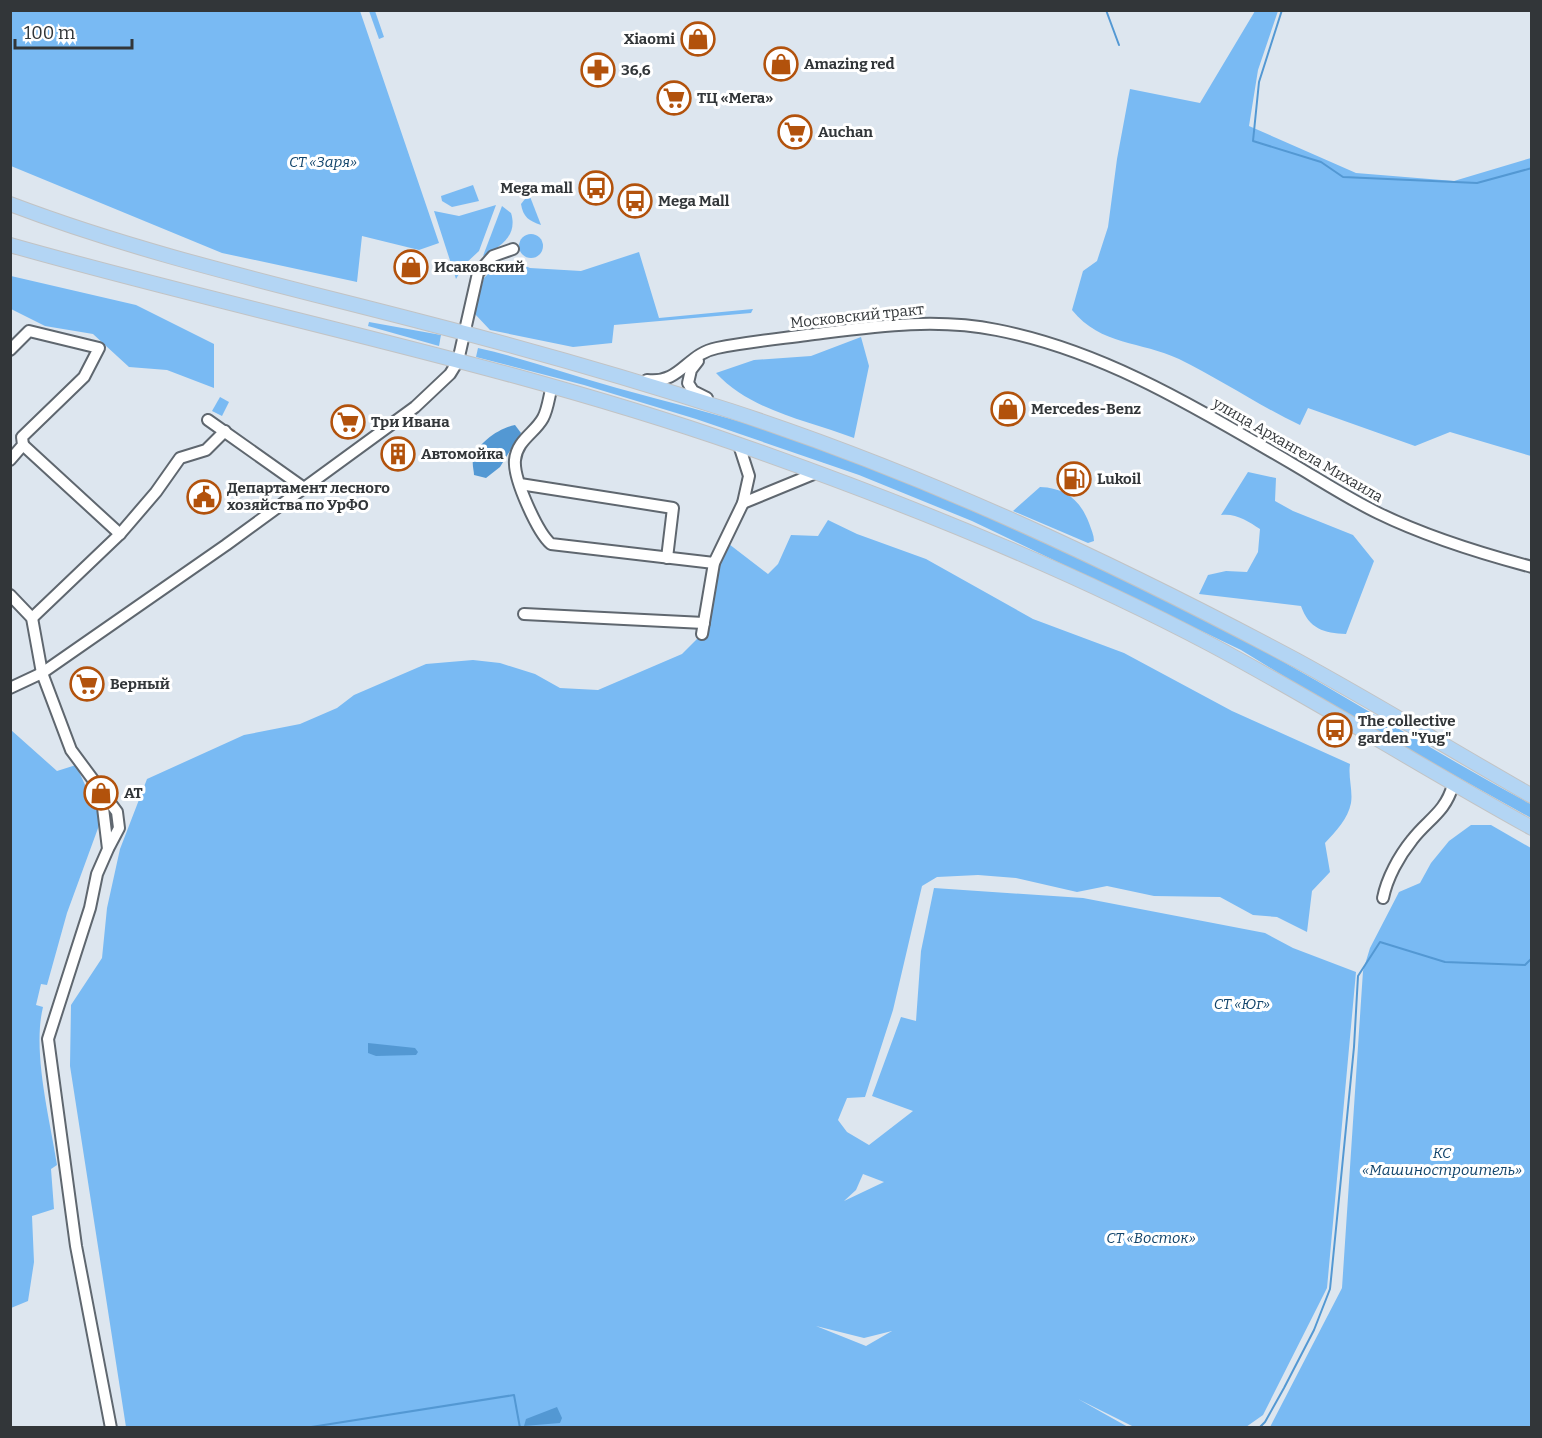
<svg xmlns="http://www.w3.org/2000/svg" width="1542" height="1438" viewBox="0 0 1542 1438" font-family="Bitter,serif">
<rect width="100%" height="100%" fill="#dde6ef"/>
<g fill="#79baf3" fill-rule="evenodd">
<polygon points="10,11 360,11 439,243 419,250 362,236 357,282 222,253 11,166"/>
<polygon points="369,11 375,11 384,37 379,39"/>
<path d="M1255 11H1278L1258 70 1249 126 1356 173 1454 181 1531 158V456L1450 432 1415 446 1308 408 1300 425C1258 405 1220 379 1179 359 1141 341 1101 346 1072 310L1083 271 1097 261 1108 227 1117 159 1130 89 1200 103Z"/>
<polygon points="473,185 479,201 452,207 442,201 441,196"/>
<path d="M529 194 541 225C529 221 523 217 521 204Z"/>
<polygon points="496,205 479,251 464,265 456,279 434,211 459,216"/>
<path d="M502 206 511 213C518 235 501 247 483 256Z"/>
<circle cx="531" cy="246" r="12"/>
<polygon points="639,252 659,318 753,309 751,313 614,325 612,343 573,347 490,330 474,313 484,278 500,262 514,261 530,268 581,271"/>
<polygon points="11,276 136,305 214,344 214,388 167,370 129,367 93,334 45,326 11,309"/>
<polygon points="369,322 441,335 439,346 368,326"/>
<path d="M861 337 869 366 854 438C807 420 751 411 716 373L754 360 811 356Z"/>
<path d="M478 348C527 359 570 375 617 388 686 407 756 424 823 448 957 496 1088 559 1214 624 1322 680 1424 747 1531 804V818L1364 725 1241 650 972 521 859 475 696 419 584 385 476 357Z"/>
<polygon points="220,397 229,402 222,416 212,411"/>
<path d="M1248 472 1276 478 1275 501 1293 511 1353 535 1374 561 1346 634C1324 633 1309 629 1301 606L1199 594 1208 575 1226 571 1247 572 1258 552 1260 529C1248 521 1236 513 1221 515Z"/>
<path d="M1040 487C1066 488 1080 500 1089 523 1091 529 1094 535 1094 541L1088 543 1013 511Z"/>
<path d="M828 520 857 534 926 559 1033 619 1124 653 1232 711 1350 764C1348 777 1353 791 1351 803 1348 819 1336 831 1325 843L1330 872 1312 891 1307 932 1277 917 1253 915 1220 897 1154 896 1107 886 1077 892 1016 878 978 875 937 877 922 886 893 1010 865 1097 847 1098 838 1120 847 1132 869 1145 913 1111 872 1096 901 1017 916 1021 921 951 934 888 1083 898 1265 933 1293 948 1356 972 1327 1288 1263 1415 1246 1427H1134L1078 1399 1128 1427H126L70 1066 71 1005 102 958 107 908 120 849 147 779 244 735 300 724 337 708 354 695 426 664 473 660 500 663 535 674 560 688 598 690 682 654 702 634 714 563 725 541 768 574 778 564 791 535 818 536ZM863 1174 884 1182 844 1201 856 1190ZM816 1326 864 1338 892 1331 866 1346Z"/>
<path d="M11 730 57 771 76 765 101 820 67 913 47 985 41 984 36 1005 43 1007C32 1052 50 1119 57 1165L51 1169 54 1209 32 1216 34 1262 28 1301 11 1308Z"/>
<polygon points="1471,825 1491,825 1531,848 1531,1427 1270,1427 1342,1288 1363,971 1370,948 1399,892 1420,883 1431,863 1449,841"/>
</g>
<g fill="#5398d3">
<path d="M515 425 521 433 500 467 486 478 474 475C474 471 472 464 473 460 477 443 499 428 515 425Z"/>
<polygon points="368,1043 415,1048 418,1052 416,1055 376,1056 368,1053"/>
<polygon points="557,1407 562,1418 560,1423 524,1426 526,1419"/>
</g>
<g fill="none" stroke-linecap="round" stroke-linejoin="round">
<g stroke="#5398d3" stroke-width="2">
<polyline points="1106,10 1119,45"/>
<polyline points="1282,10 1259,82 1253,141 1321,162 1343,177 1477,183 1532,168"/>
<polyline points="305,1428 514,1395 520,1428"/>
<polyline points="1259,1428 1265,1422 1284,1388 1314,1330 1330,1289 1354,1047 1358,976 1380,942 1445,962 1525,965 1532,958"/>
</g>
<defs>
<g id="minor">
<polyline points="10,350 29,331 99,348 84,377 22,437 23,445 10,460"/>
<polyline points="698,361 691,370 688,383 693,391 707,398"/>
<path d="M647 380C681 384 686 354 717 348 747 342 777 339 807 335 871 327 933 317 997 330 1105 351 1198 409 1291 463 1320 480 1349 499 1378 513 1427 537 1479 553 1532 567"/>
<path d="M552 386C549 396 548 409 543 418 535 433 517 440 515 460 513 479 538 533 551 544L714 563"/>
<polyline points="208,420 304,488"/>
<polyline points="23,445 120,534"/>
<polyline points="520,484 673,508 667,558"/>
<polyline points="743,503 816,473"/>
<polyline points="10,595 32,618 42,673 71,750 117,812 119,828 109,847"/>
<polyline points="524,614 704,623"/>
<polyline points="32,618 120,534 156,492 180,458 206,450 225,431"/>
<polyline points="702,634 714,563 743,503 749,476 739,445"/>
<polyline points="10,688 42,673 226,545 415,407 450,374 458,361 478,273 493,256 513,249"/>
<polyline points="101,791 108,849 97,874 90,908 48,1039 76,1246 111,1428"/>
<path d="M1383 898C1387 878 1399 856 1412 840 1428 819 1445 813 1453 785"/>
</g>
<g id="major">
<path d="M10 204C147 256 289 287 430 324 531 350 632 379 731 411 927 475 1114 563 1296 660 1375 703 1453 751 1532 796"/>
<path d="M10 245C253 314 502 362 740 445 897 500 1064 567 1210 644 1319 702 1423 768 1532 828"/>
</g>
</defs>
<use href="#minor" stroke="#5f676f" stroke-width="14"/>
<use href="#major" stroke="#c2c3c4" stroke-width="16"/>
<use href="#minor" stroke="#fff" stroke-width="10"/>
<use href="#major" stroke="#b3d5f4" stroke-width="14"/>
</g>
<defs>
<symbol id="shop-ring" viewBox="-11 -11 22 22"><circle r="9.5" fill="#fff" stroke="#b2520c" stroke-width="1.5"/><path d="M-5-2.5h2.3a2.7 3.5 0 0 1 5.4 0H5L5.5 6h-11ZM-1.5-2.5h3a1.5 2.3 0 0 0-3 0Z" fill="#b2520c"/></symbol>
<symbol id="pharmacy-ring" viewBox="-11 -11 22 22"><circle r="9.5" fill="#fff" stroke="#b2520c" stroke-width="1.5"/><path d="M-2-6h4v4h4v4h-4v4h-4v-4h-4v-4h4Z" fill="#b2520c"/></symbol>
<symbol id="supermarket-ring" viewBox="-11 -11 22 22"><circle r="9.5" fill="#fff" stroke="#b2520c" stroke-width="1.5"/><path d="M-6-5.5h2.5l.6 2H6L4.5 2H-2.5L-4.4-4H-6ZM-1.5 3.2a1.3 1.3 0 1 0 .1 0ZM3 3.2a1.3 1.3 0 1 0 .1 0Z" fill="#b2520c"/></symbol>
<symbol id="bus-ring" viewBox="-11 -11 22 22"><circle r="9.5" fill="#fff" stroke="#b2520c" stroke-width="1.5"/><path d="M-5-6H5V4H4V6H2V4H-2V6H-4V4H-5ZM-3.5-4V0h7V-4ZM-3.5 1.2v1.5H-2V1.2ZM2 1.2v1.5H3.5V1.2Z" fill="#b2520c"/></symbol>
<symbol id="building-ring" viewBox="-11 -11 22 22"><circle r="9.5" fill="#fff" stroke="#b2520c" stroke-width="1.5"/><path d="M-4-6H4V6H1V3H-1V6H-4ZM-2.5-4.3h1.7v1.8h-1.7ZM.8-4.3h1.7v1.8H.8ZM-2.5-1h1.7V.8h-1.7ZM.8-1h1.7V.8H.8Z" fill="#b2520c"/></symbol>
<symbol id="fuel-ring" viewBox="-11 -11 22 22"><circle r="9.5" fill="#fff" stroke="#b2520c" stroke-width="1.5"/><path d="M-5.5-6h7V0h2V4h1.3V-2.5L3-4.5l.8-.8L6-3V5H2.5V1h-1V6h-7ZM-4.2-4.7v3.2H.2V-4.7Z" fill="#b2520c"/></symbol>
<symbol id="civic-ring" viewBox="-11 -11 22 22"><circle r="9.5" fill="#fff" stroke="#b2520c" stroke-width="1.5"/><path d="M-.6-6.5H3V-4.5H.6V-3L4-1V1h2V6H-6V1h2V-1L-.6-3ZM-1.2 2.5V6h2.4V2.5Z" fill="#b2520c"/></symbol>
</defs>
<g fill-rule="evenodd">
<use href="#shop-ring" x="679" y="20" width="38" height="38"/>
<use href="#shop-ring" x="762" y="45" width="38" height="38"/>
<use href="#pharmacy-ring" x="579" y="51" width="38" height="38"/>
<use href="#supermarket-ring" x="655" y="79" width="38" height="38"/>
<use href="#supermarket-ring" x="776" y="113" width="38" height="38"/>
<use href="#bus-ring" x="577" y="169" width="38" height="38"/>
<use href="#bus-ring" x="616" y="182" width="38" height="38"/>
<use href="#shop-ring" x="392" y="248" width="38" height="38"/>
<use href="#shop-ring" x="989" y="390" width="38" height="38"/>
<use href="#supermarket-ring" x="329" y="403" width="38" height="38"/>
<use href="#building-ring" x="379" y="435" width="38" height="38"/>
<use href="#fuel-ring" x="1055" y="460" width="38" height="38"/>
<use href="#civic-ring" x="185" y="478" width="38" height="38"/>
<use href="#supermarket-ring" x="68" y="665" width="38" height="38"/>
<use href="#bus-ring" x="1316" y="711" width="38" height="38"/>
<use href="#shop-ring" x="82" y="774" width="38" height="38"/>
</g>
<g text-anchor="middle" stroke-width="6" stroke-linejoin="round" paint-order="stroke">
<g font-size="15" font-weight="bold" fill="#323639" stroke="#fff" text-anchor="start">
<text x="675" y="44" text-anchor="end">Xiaomi</text>
<text x="804" y="69">Amazing red</text>
<text x="621" y="75">36,6</text>
<text x="697" y="103">ТЦ «Мега»</text>
<text x="818" y="137">Auchan</text>
<text x="573" y="193" text-anchor="end">Mega mall</text>
<text x="658" y="206">Mega Mall</text>
<text x="434" y="272">Исаковский</text>
<text x="1031" y="414">Mercedes-Benz</text>
<text x="371" y="427">Три Ивана</text>
<text x="421" y="459">Автомойка</text>
<text x="1097" y="484">Lukoil</text>
<text x="227" y="493">Департамент лесного<tspan x="227" dy="17">хозяйства по УрФО</tspan></text>
<text x="110" y="689">Верный</text>
<text x="1358" y="726">The collective<tspan x="1358" dy="17">garden "Yug"</tspan></text>
<text x="124" y="798">AT</text>
</g>
<g font-size="15" font-style="italic" fill="#11446b" stroke="#fff">
<text x="323" y="167">СТ «Заря»</text>
<text x="1242" y="1009">СТ «Юг»</text>
<text x="1442" y="1158">КС<tspan x="1442" dy="17">«Машиностроитель»</tspan></text>
<text x="1151" y="1243">СТ «Восток»</text>
</g>
<g font-size="15" fill="#323639" stroke="#fff">
<text transform="translate(857 316) rotate(-6)" y="5">Московский тракт</text>
<text transform="translate(1298 450) rotate(30)" y="5">улица Архангела Михаила</text>
</g>
</g>
<rect width="1542" height="1438" fill="none" stroke="#323639" stroke-width="24"/>
<path d="M15 39v9h117v-9" fill="none" stroke="#323639" stroke-width="3"/>
<text x="24" y="39" font-size="18" fill="#323639" stroke="#ffffff" stroke-width="4.5" paint-order="stroke">100 m</text>
</svg>
